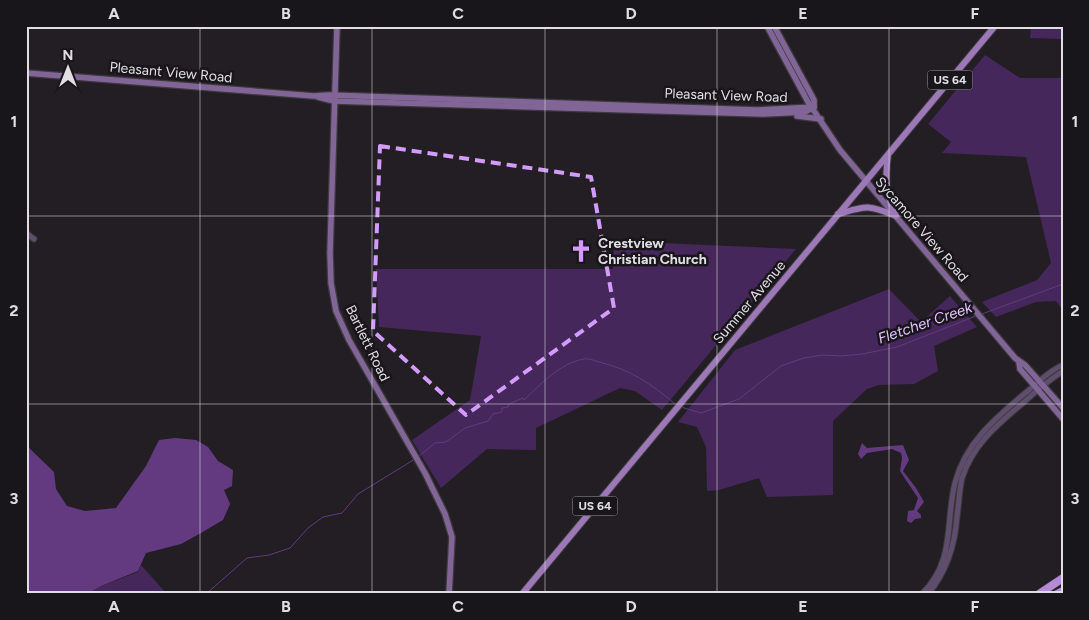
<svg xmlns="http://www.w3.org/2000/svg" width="1089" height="620" viewBox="0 0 1089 620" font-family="Figtree,sans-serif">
<rect width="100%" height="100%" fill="#221e24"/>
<g fill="#46275b">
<polygon points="1031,26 1063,26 1063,39 1030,38"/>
<polygon points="985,55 1020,78 1063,78 1063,311 1056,301 1036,302 996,317 982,302 1037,280 1051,263 1026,157 942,153 951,142 928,124"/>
<polygon points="614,241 796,249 662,410 635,391 620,388 536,428 536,450 487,449 441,488 412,440 470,400 481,336 379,327 376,269 613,269"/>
<polygon points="889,289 921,322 950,296 977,327 934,346 938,371 914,384 879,385 867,389 833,421 833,495 767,497 759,478 719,490 707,491 706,447 697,427 678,422 735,350"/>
<polygon points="141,565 167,594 87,594 101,586 138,572"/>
</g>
<g fill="#633a7f">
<polygon points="175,438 196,440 208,447 218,461 233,470 232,486 224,490 230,504 223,520 201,533 181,544 146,553 138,571 101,586 87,594 26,594 26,445 54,472 56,489 67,506 85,511 116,508 146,466 159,440"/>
<polygon points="862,443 867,448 903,445 909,460 903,471 916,488 924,502 917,511 921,515 921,518 915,519 911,523 907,521 908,511 914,510 918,498 900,471 902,458 901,453 892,449 867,453 861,459 858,454"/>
</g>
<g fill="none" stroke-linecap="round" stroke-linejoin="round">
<g stroke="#633a7f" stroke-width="1">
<polyline points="982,314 1063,284"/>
<polyline points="681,407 701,413 739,399 781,366 804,358 823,355 841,356 862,354 897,347 976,316"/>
<path d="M418 457 435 443 446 442 465 428 488 421 493 414 502 412V408L508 407 509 404 523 398 524 400C541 384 560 363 584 359 589 358 595 361 599 362 629 369 652 384 675 404"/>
<polyline points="206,594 247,558 269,555 290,548 308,528 323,517 342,513 358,494 415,459"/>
</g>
<defs>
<g id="tertiary">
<polyline points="26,233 34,239"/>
<path d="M922 594C956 560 945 523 955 483 966 441 998 416 1029 390 1040 381 1050 370 1063 365"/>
<path d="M928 594C947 571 955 546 957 516 959 504 959 491 962 478 973 444 998 424 1024 402 1036 391 1049 380 1063 371"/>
</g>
<g id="secondary">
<polyline points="337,26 330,253 331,283 336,311 349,340 425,473 445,514 452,537 449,594"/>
<polyline points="767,26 808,102 840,150 1015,358 1025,365 1063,408"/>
<polyline points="774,26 814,100 814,107"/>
<polyline points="26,73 314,96 329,95 757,110 814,107"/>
<polyline points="318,97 334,101 763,114 805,112 814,107"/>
<polyline points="797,116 821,119"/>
<polyline points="1019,362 1020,369 1063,419"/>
</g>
<g id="primary">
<path d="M888 155C885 178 885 195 896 216"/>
<path d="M838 214C866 206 867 204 896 216"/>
<polyline points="522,594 995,26"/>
</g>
<g id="motorway">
<polyline points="1039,594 1063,578"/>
<polyline points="1057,594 1063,591"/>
</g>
</defs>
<use href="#tertiary" stroke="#3d393f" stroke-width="7"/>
<use href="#secondary" stroke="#3d393f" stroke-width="8"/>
<use href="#primary" stroke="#3d393f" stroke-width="8"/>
<use href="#motorway" stroke="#3d393f" stroke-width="9"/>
<use href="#tertiary" stroke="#5e4d6b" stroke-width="5"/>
<use href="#secondary" stroke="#816596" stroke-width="5.5"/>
<use href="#primary" stroke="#9c78b7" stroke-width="6"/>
<use href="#motorway" stroke="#b589d5" stroke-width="8"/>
</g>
<path fill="none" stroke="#d39cfc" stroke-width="4" stroke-dasharray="10 6" stroke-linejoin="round" d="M380 146 591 177 614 308 466 415 373 331Z"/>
<path fill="none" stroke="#e0dee2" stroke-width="1" stroke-opacity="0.55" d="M200 26V594M372 26V594M545 26V594M717 26V594M889 26V594M26 216H1063M26 404H1063"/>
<defs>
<symbol id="church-bare" viewBox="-9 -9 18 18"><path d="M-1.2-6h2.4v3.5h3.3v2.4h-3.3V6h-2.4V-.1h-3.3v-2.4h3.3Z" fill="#d39cfc" stroke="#18151b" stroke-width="2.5" paint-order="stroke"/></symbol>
</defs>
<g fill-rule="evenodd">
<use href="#church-bare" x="565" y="235" width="32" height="32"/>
</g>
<g text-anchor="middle" stroke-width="5" stroke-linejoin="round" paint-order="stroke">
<g fill="#18151b" stroke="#a4a2a6" stroke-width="1">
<rect x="927.5" y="70.5" width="45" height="19" rx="4"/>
<rect x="572.5" y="496.5" width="45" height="19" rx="4"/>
</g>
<g font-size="12" font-weight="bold" fill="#e0dee2">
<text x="950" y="84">US 64</text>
<text x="595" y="510">US 64</text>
</g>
<g font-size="14" fill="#e0dee2" stroke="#18151b">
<text transform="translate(171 72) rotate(5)" y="5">Pleasant View Road</text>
<text transform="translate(726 95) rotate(2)" y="5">Pleasant View Road</text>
<text transform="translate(922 229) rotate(49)" y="5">Sycamore View Road</text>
<text transform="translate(749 302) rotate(-50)" y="5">Summer Avenue</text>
<text transform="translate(368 343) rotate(64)" y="5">Bartlett Road</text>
</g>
<g font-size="14" font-weight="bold" fill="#e0dee2" stroke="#18151b" text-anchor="start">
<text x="598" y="248">Crestview<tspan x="598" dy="16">Christian Church</tspan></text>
</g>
<g font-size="15" font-style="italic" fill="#e2c1fc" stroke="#18151b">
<text transform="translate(925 323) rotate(-19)" y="5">Fletcher Creek</text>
</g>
</g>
<rect width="1089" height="620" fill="none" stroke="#18151b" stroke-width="55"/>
<g transform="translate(68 68)" stroke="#18151b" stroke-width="4" paint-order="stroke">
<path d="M0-4L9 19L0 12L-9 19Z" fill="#e0dee2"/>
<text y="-8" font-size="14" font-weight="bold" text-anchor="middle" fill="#e0dee2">N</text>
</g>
<rect x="28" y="28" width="1034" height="564" fill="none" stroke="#e0dee2" stroke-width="2"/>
<g font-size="16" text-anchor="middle" font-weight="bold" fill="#e0dee2">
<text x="114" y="19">A</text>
<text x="286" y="19">B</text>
<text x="458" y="19">C</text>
<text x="631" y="19">D</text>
<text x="803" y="19">E</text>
<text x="975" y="19">F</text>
<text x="14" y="127">1</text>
<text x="1075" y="127">1</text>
<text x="14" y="316">2</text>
<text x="1075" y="316">2</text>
<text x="14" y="504">3</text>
<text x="1075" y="504">3</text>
<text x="114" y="612">A</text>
<text x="286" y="612">B</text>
<text x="458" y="612">C</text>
<text x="631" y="612">D</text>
<text x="803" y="612">E</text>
<text x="975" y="612">F</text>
</g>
</svg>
